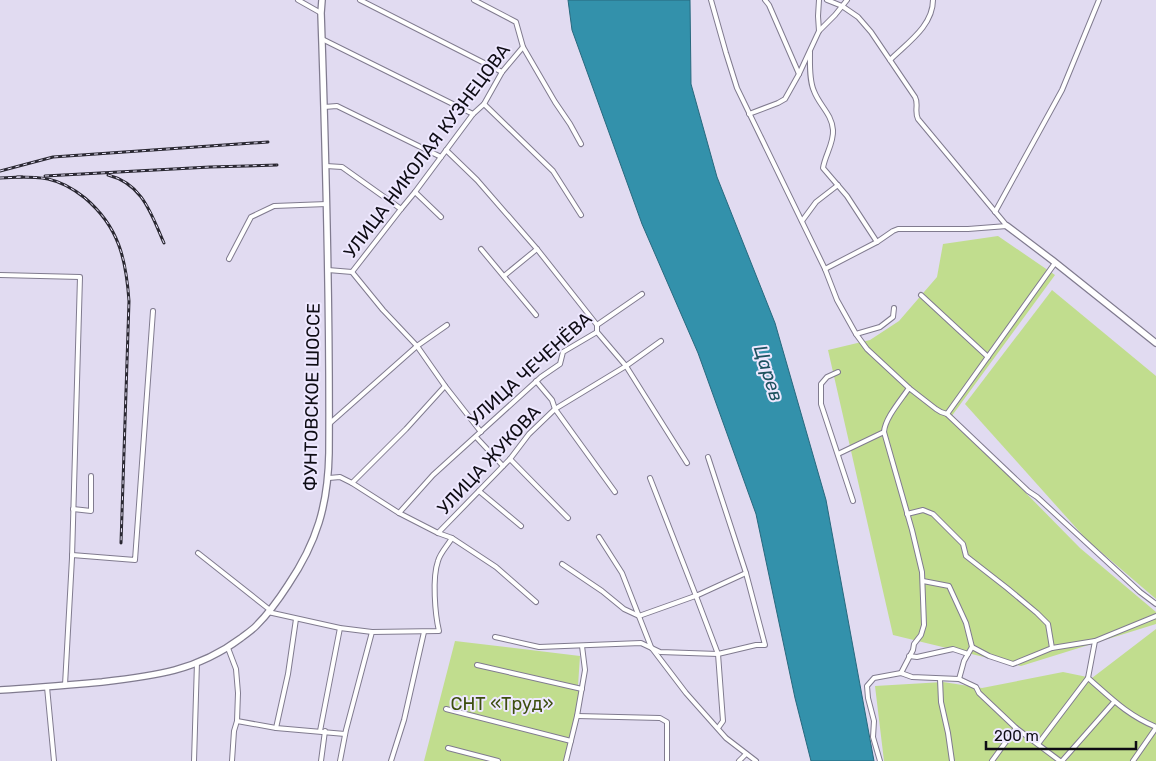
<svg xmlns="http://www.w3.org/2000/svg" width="1156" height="761" viewBox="0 0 1156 761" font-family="Rubik,sans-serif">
<rect width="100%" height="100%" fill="#e1dbf1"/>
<g fill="#c1dd8e">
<polygon points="998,236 1055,275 951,417 1080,548 1156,612 1156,624 1021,666 893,635 828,350 870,340 899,321 937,277 943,244"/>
<polygon points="1052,290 1156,376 1156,599 1087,540 965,404"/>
<polygon points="1156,629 1156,761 884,761 875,686 943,682 982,688 1063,672 1092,678"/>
<polygon points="455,641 580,656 578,686 580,690 566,761 424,761"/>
</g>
<polygon fill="#3391ab" stroke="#28697e" points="568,0 690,0 691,84 717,177 775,323 826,500 874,761 811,761 795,698 756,514 698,353 642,224 572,30"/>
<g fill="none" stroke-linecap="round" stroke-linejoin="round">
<defs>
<g id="street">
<polyline points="298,0 321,13"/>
<polyline points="360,0 502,72"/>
<polyline points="474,0 516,22 523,47 555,102 570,124 581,144"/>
<polyline points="711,0 726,53 737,88 825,269 837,300 856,334 867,349 909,388"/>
<polyline points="765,0 769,5 799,74"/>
<polyline points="819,0 818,16 819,31"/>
<path d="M827 0 842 6 858 17 871 32 915 97C919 104 914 111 918 119L1007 226"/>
<polyline points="322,39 473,114"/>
<path d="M810 52C810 64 809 80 814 91 819 105 832 114 833 130 834 143 825 155 823 168L847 196 877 242"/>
<path d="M890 60C907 43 933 26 933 0"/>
<polyline points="484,104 553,171 581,215"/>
<polyline points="324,107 337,106 441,157"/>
<polyline points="749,114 778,103 785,99 799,74 819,31 835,15 847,0"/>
<polyline points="446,150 477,180 537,249 597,325"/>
<polyline points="326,166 342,167 401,209"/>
<polyline points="415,192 441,217"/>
<polyline points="995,212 1062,90 1099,0"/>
<polyline points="802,221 816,202 838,185"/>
<polyline points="481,249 536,315"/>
<polyline points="229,259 251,217 274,206 327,204"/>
<polyline points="825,269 877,242 893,231 898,229 968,229 1007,226"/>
<polyline points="328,270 352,272 383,310 417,346 445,386 481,432"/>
<polyline points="352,272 401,209 415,192 473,114 484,104 502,72 523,47"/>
<polyline points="0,275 80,277 72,558 65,685"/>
<polyline points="504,276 537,249"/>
<polyline points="921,295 988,357"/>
<polyline points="597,332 626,366 687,463"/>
<polyline points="856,334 880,327 893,317 894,308"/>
<polyline points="838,372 827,377 821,384 821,404 853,501"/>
<polyline points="536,381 552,400 555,409 615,492"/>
<polyline points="947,414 1055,263"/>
<polyline points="329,424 417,346 447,325"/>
<polyline points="476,437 503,466"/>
<polyline points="838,454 884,432"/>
<polyline points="510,459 568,518"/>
<polyline points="329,478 340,477 352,483 399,513 438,533 452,538 496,567 536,602"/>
<polyline points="650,478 696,596 718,654 723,721 718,728"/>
<polyline points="352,483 406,429 445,386"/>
<polyline points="479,491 521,526"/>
<polyline points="73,509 91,511 91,476"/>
<polyline points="399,513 433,475 541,377 560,364 563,352 597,332 597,325 642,294"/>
<polyline points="907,514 923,510 933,514 963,544 966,556 1007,588 1037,613 1048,624 1052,648"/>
<polyline points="438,533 510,459 529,434 555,409 626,366 661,341"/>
<polyline points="599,537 622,573 651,647 686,693 726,738 756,761"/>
<polyline points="198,553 270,610"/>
<polyline points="72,555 135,560 153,311"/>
<polyline points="562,564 602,591 624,609 639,616 698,595 746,573"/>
<polyline points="923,581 949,586 966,623 972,647 964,661 959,679"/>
<path d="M268 612 340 628 372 632 439 631C435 614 432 578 438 561 440 553 448 545 452 538"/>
<polyline points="495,637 539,647 641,643 660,652 718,654 756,645 765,645 746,573 708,457"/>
<polyline points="972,647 989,656 1013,664 1052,648 1095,641 1156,616"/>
<polyline points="228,648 236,669 238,693 237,721 234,731 232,761"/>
<polyline points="909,656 917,657 953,649 968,654"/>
<polyline points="477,665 582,689"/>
<path d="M901 673 913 650 914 644 921 635 924 625 922 572 912 530 884 432C885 418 901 400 909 388L936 409 941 412 947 414 1028 491 1037 497 1140 592 1156 604"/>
<path d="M1088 678C1111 698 1127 715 1156 727"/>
<polyline points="940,679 941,702 948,733 952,761"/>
<polyline points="47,687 54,761"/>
<polyline points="446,709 571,741"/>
<polyline points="577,716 660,718 667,722 667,761"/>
<polyline points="237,721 276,728 345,734"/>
<polyline points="276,728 288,674 296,619"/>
<polyline points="320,731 340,628"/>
<polyline points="1038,744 1088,678 1095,641"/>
<polyline points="448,748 498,761"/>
<polyline points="194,761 197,662"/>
<polyline points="321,761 325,731"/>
<polyline points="340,761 346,730 372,632"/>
<polyline points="391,761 404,720 424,632"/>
<polyline points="566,761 577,716 585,670 582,646"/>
<polyline points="739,761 746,754"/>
<polyline points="880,761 873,737 874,721 868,698 867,686 874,678 901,673 912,677 959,679 976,687 979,693 1016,728 1060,761"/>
<polyline points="992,761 1016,728"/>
<polyline points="1062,761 1114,702"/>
<polyline points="1133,761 1156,728"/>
</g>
<g id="secondary">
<polyline points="1007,226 1052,260 1156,343"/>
<path d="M0 690C34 688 68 685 102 682 154 676 197 671 241 638 246 634 251 631 256 626 268 614 279 599 288 585 317 542 328 505 329 453 330 306 326 159 321 13L322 0"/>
</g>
</defs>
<use href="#street" stroke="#807b8f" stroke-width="6"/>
<use href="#secondary" stroke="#807b8f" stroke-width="8"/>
<use href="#street" stroke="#fff" stroke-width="4"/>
<use href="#secondary" stroke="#fff" stroke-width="5.5"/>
<defs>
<g id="rail">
<polyline points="0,171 53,157 268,142"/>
<path d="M108 175C143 184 151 214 164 243"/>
<polyline points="45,176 210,167 277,165"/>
<path d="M17 177C28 177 38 177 48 179 62 182 75 190 85 198 119 227 126 259 129 301L121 543"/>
<polyline points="0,178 22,177"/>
</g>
</defs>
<use href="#rail" stroke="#2a2832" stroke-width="3"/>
<use href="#rail" stroke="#eee8ff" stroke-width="1" stroke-dasharray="4" stroke-linecap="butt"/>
</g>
<g text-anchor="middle" stroke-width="4" stroke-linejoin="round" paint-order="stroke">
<g font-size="18" fill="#0e0c14" stroke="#eee8ff">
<text transform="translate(427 151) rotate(-53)" y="6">УЛИЦА НИКОЛАЯ КУЗНЕЦОВА</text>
<text transform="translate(530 369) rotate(-42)" y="6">УЛИЦА ЧЕЧЕНЁВА</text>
<text transform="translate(312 397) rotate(-89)" y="6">ФУНТОВСКОЕ ШОССЕ</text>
<text transform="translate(489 460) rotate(-47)" y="6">УЛИЦА ЖУКОВА</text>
</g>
<g font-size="18" fill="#3d4e0f" stroke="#eee8ff">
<text x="502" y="710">СНТ «Труд»</text>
</g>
<g font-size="19" font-style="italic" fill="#1e5260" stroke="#eee8ff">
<text transform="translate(769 373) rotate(72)" y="7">Царев</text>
</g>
</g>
<path d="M986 741v8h150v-8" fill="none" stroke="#0e0c14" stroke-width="2.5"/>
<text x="994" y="741" font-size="15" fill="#0e0c14" stroke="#eee8ff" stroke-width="4" paint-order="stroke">200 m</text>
</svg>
